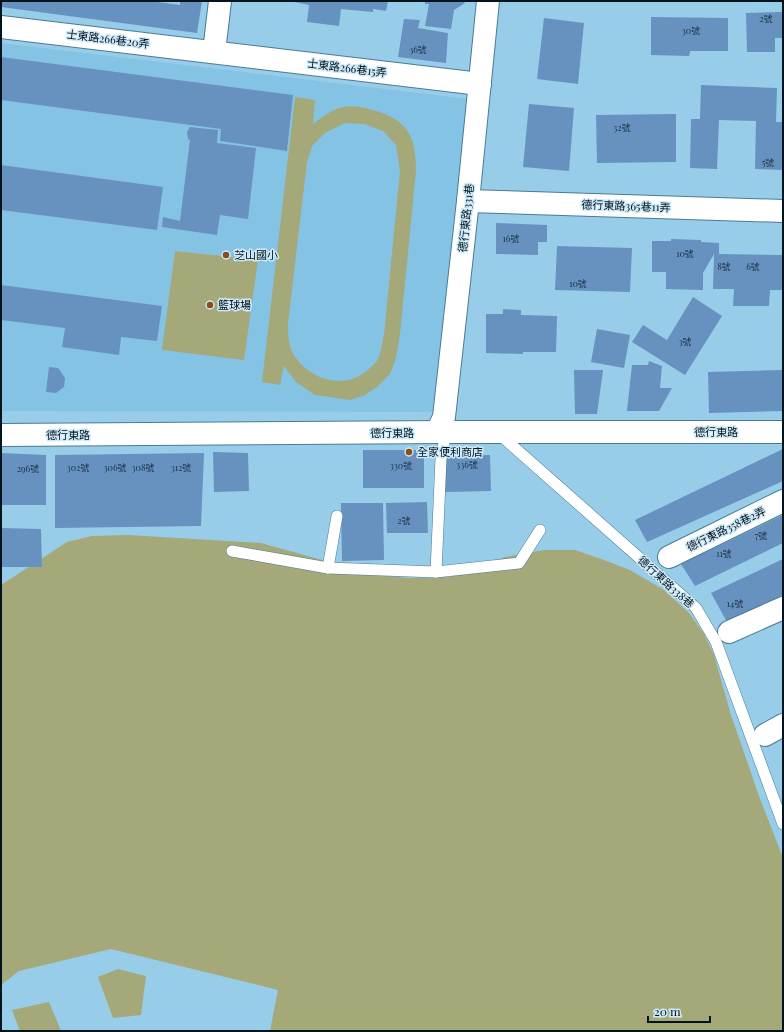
<svg xmlns="http://www.w3.org/2000/svg" width="784" height="1032" viewBox="0 0 784 1032" font-family="'Playfair Display','Noto Sans TC',serif">
<rect width="100%" height="100%" fill="#97cde9"/>
<polygon fill="#85c3e4" points="1,43 468,99 434,412 1,411"/>
<g fill="#a5a879" fill-rule="evenodd">
<path d="M295 97 315 100 313 124C322 117 331 110 343 107 353 105 363 107 373 110 408 120 416 136 416 171L400 334 396 358 390 374 377 387 363 396 350 400 315 395 296 382 284 366 280 385 262 382ZM345 123 364 124 383 131 396 145 400 171 384 335C382 343 381 352 378 359 377 362 373 365 370 368 348 390 313 382 296 358 288 348 288 335 288 323L307 162 312 146 325 133Z"/>
<polygon points="175,251 258,260 244,360 162,350"/>
<polygon points="129,535 261,543 376,575 409,578 449,577 505,557 544,550 575,550 604,560 630,570 664,590 689,613 704,634 714,655 731,715 759,796 783,858 783,1031 270,1031 278,990 111,949 19,971 1,985 1,585 67,542 92,536"/>
<polygon points="118,969 146,976 141,1015 113,1018 98,977"/>
<polygon points="49,1002 61,1031 20,1031 12,1010"/>
</g>
<g fill="#6791bf">
<polygon points="1,1 150,1 180,5 180,1 202,1 197,33 1,7"/>
<polygon points="289,1 388,1 386,11 373,9 373,12 341,9 339,26 307,22 309,5"/>
<polygon points="425,1 463,1 465,3 454,10 451,29 425,26 429,4 425,4"/>
<polygon points="783,12 783,38 775,38 775,52 747,52 746,13"/>
<polygon points="651,17 728,18 728,51 690,51 689,56 651,55"/>
<polygon points="544,18 584,23 578,84 537,79"/>
<polygon points="404,19 420,20 418,28 448,33 446,63 398,57"/>
<polygon points="1,57 293,95 287,151 220,141 221,129 1,100"/>
<polygon points="701,85 777,88 776,122 783,122 783,170 755,169 756,121 719,120 717,169 690,168 691,119 700,119"/>
<polygon points="529,104 574,108 569,171 523,167"/>
<polygon points="676,114 676,162 597,163 596,115"/>
<polygon points="190,127 218,130 217,143 256,148 248,219 220,215 217,235 162,227 163,217 180,221 190,140 188,139 187,132"/>
<polygon points="1,165 163,187 157,230 1,210"/>
<polygon points="496,223 547,225 547,242 538,242 538,255 496,254"/>
<polygon points="671,239 701,240 701,242 719,243 719,254 783,255 783,290 770,290 769,306 733,306 734,289 713,289 714,254 703,273 703,290 666,289 666,272 652,272 652,241 671,241"/>
<polygon points="557,246 632,248 630,292 555,290"/>
<polygon points="1,285 162,306 157,341 121,337 119,355 62,347 65,328 1,320"/>
<polygon points="693,297 722,316 685,375 632,342 643,325 667,340"/>
<polygon points="503,309 521,310 521,315 557,316 556,352 523,352 523,354 486,353 486,314 503,314"/>
<polygon points="597,329 630,335 624,368 591,362"/>
<polygon points="649,361 662,366 660,388 672,388 659,411 627,411 632,365 648,365"/>
<polygon points="49,367 58,368 65,378 64,387 56,393 46,392"/>
<polygon points="574,370 603,370 597,414 575,414"/>
<polygon points="783,370 783,411 709,413 708,372"/>
<polygon points="783,449 783,481 647,542 635,520"/>
<rect x="363" y="450" width="61" height="38"/>
<polygon points="213,452 248,453 249,491 214,492"/>
<polygon points="1,453 46,455 46,505 1,505"/>
<polygon points="204,453 201,526 55,528 55,455"/>
<polygon points="490,455 491,491 445,492 444,456"/>
<polygon points="427,502 428,533 387,533 386,503"/>
<polygon points="341,503 383,503 384,560 342,561"/>
<polygon points="783,515 783,543 695,586 681,564"/>
<polygon points="1,528 41,529 42,567 1,567"/>
<polygon points="783,559 783,595 727,622 711,593"/>
</g>
<g fill="none" stroke-linecap="round" stroke-linejoin="round">
<defs>
<g id="service">
<polyline points="498,433 696,608 716,642 783,824"/>
<polyline points="232,551 328,568 436,572 441,459 446,432"/>
<polyline points="328,568 337,516"/>
<polyline points="436,572 519,563 540,530"/>
</g>
<g id="minor">
<polyline points="1,27 480,84"/>
<polyline points="214,52 220,1"/>
<polyline points="468,201 783,211"/>
<polyline points="437,432 444,417 468,201 488,1"/>
<polyline points="669,557 783,501"/>
<polyline points="729,632 783,608"/>
<polyline points="765,735 783,725"/>
</g>
<polyline id="tertiary" points="1,435 446,432 783,432"/>
</defs>
<use href="#service" stroke="#487b95" stroke-width="12"/>
<use href="#minor" stroke="#487b95" stroke-width="24"/>
<use href="#tertiary" stroke="#487b95" stroke-width="24"/>
<use href="#service" stroke="#fff" stroke-width="11"/>
<use href="#minor" stroke="#fff" stroke-width="22"/>
<use href="#tertiary" stroke="#fff" stroke-width="22"/>
</g>
<g fill="#8d4a1a" stroke="#cfe9f8" stroke-width="1.5">
<circle cx="226" cy="255" r="4"/>
<circle cx="210" cy="305" r="4"/>
<circle cx="409" cy="452" r="4"/>
</g>
<g text-anchor="middle" stroke-width="3" stroke-linejoin="round" paint-order="stroke">
<g font-size="9" fill="#1a3346">
<text x="766" y="22">2號</text>
<text x="691" y="34">30號</text>
<text x="418" y="53">36號</text>
<text x="622" y="131">32號</text>
<text x="768" y="166">5號</text>
<text x="511" y="242">16號</text>
<text x="685" y="257">10號</text>
<text x="724" y="270">8號</text>
<text x="753" y="270">6號</text>
<text x="578" y="287">10號</text>
<text x="685" y="345">3號</text>
<text x="467" y="468">336號</text>
<text x="401" y="469">330號</text>
<text x="78" y="471">302號</text>
<text x="115" y="471">306號</text>
<text x="143" y="471">308號</text>
<text x="181" y="471">312號</text>
<text x="28" y="472">296號</text>
<text x="404" y="524">2號</text>
<text x="761" y="539">7號</text>
<text x="724" y="557">11號</text>
<text x="735" y="607">14號</text>
</g>
<g font-size="11" fill="#01141e" stroke="#cfe9f8">
<text transform="translate(108 39) rotate(7)" y="4">士東路266巷20弄</text>
<text transform="translate(347 68) rotate(7)" y="4">士東路266巷15弄</text>
<text transform="translate(626 206) rotate(2)" y="4">德行東路365巷11弄</text>
<text transform="translate(466 218) rotate(-84)" y="4">德行東路331巷</text>
<text x="716" y="436">德行東路</text>
<text x="392" y="437">德行東路</text>
<text x="68" y="439">德行東路</text>
<text transform="translate(726 529) rotate(-26)" y="4">德行東路358巷2弄</text>
<text transform="translate(666 582) rotate(42)" y="4">德行東路338巷</text>
</g>
<g font-size="11" fill="#01141e" stroke="#cfe9f8" text-anchor="start">
<text x="234" y="259">芝山國小</text>
<text x="218" y="309">籃球場</text>
<text x="417" y="456">全家便利商店</text>
</g>
</g>
<rect width="784" height="1032" fill="none" stroke="#01141e" stroke-width="4"/>
<path d="M648 1016v6h62v-6" fill="none" stroke="#01141e" stroke-width="2"/>
<text x="654" y="1016" font-size="12" fill="#01141e" stroke="#cfe9f8" stroke-width="3" paint-order="stroke">20 m</text>
</svg>
